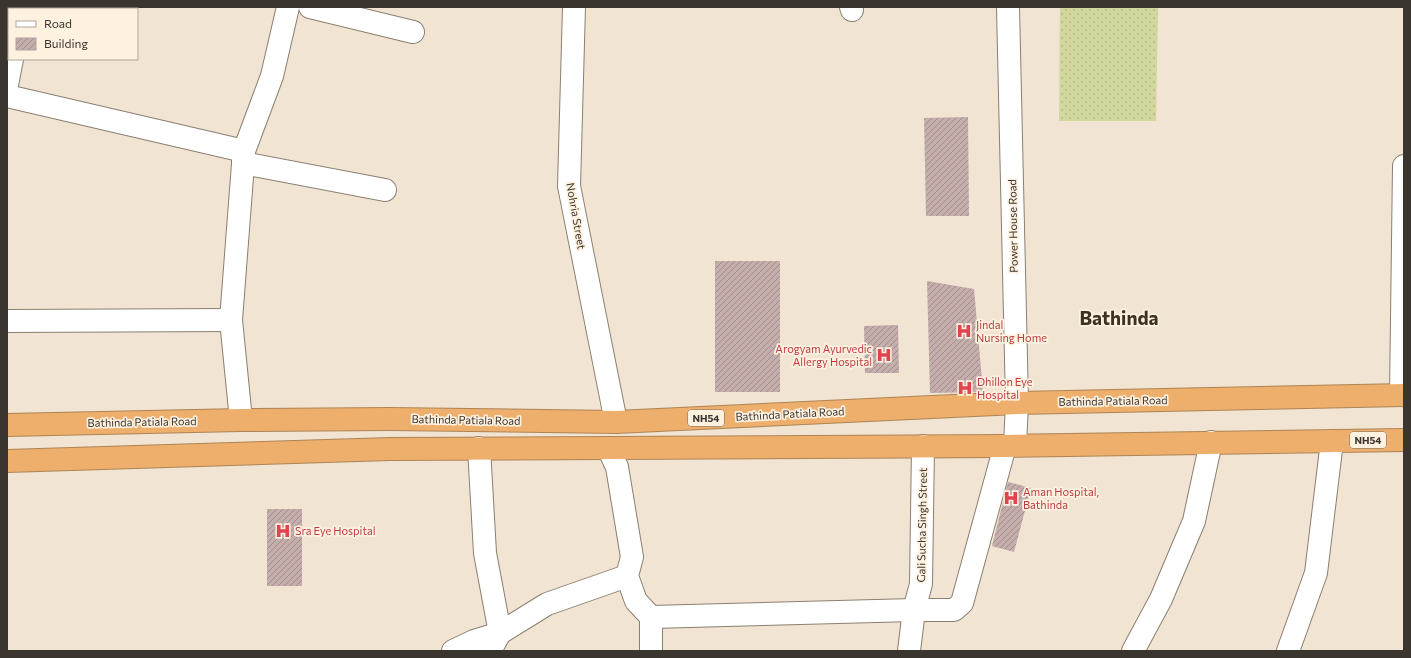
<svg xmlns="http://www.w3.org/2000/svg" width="1411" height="658" viewBox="0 0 1411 658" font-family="Commissioner,sans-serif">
<defs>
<pattern id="grass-dots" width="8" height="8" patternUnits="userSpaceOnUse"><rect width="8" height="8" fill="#d2d89d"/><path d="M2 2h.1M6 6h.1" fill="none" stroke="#b5ba88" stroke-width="1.8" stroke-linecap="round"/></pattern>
<pattern id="building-hatch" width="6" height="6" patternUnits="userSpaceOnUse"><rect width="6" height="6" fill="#c4adab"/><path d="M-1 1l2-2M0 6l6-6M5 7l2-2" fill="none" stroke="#a08e8c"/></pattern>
</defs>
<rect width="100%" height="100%" fill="#f1e4d3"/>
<polygon fill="url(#grass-dots)" points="1060,7 1158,8 1156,121 1059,121"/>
<g fill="url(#building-hatch)">
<polygon points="968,117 969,216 926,216 924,118"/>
<rect x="715" y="261" width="65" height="131"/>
<polygon points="927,281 974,289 983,392 930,393"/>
<polygon points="898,325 899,373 865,373 864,326"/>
<polygon points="1008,482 1031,488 1014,552 992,546"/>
<rect x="267" y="509" width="35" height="77"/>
</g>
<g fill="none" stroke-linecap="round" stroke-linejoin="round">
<defs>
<g id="minor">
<polyline points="310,7 413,32"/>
<polyline points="574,7 569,186 616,422"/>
<polyline points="851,7 852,10"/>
<polyline points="1008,7 1017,403 1015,445"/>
<polyline points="26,9 27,7"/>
<polyline points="7,85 12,59"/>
<polyline points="7,96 244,151"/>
<polyline points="243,163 385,190"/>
<polyline points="7,321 231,320"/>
<polyline points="1401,395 1404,166"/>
<polyline points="241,420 231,320 244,151 272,76 288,7"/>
<polyline points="479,448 485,553 500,633 490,651"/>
<polyline points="608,448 617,467 632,557 627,576 636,601 651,617 651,651"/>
<polyline points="651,617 914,610 954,610 962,603 1005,446"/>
<polyline points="453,651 474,641 500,633 547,604 627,576"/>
<polyline points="909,651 914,610 921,584 923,446"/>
<polyline points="1133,651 1161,599 1194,521 1211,442"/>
<polyline points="1288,651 1316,573 1332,441"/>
</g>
<g id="highway">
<polyline points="7,425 241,420 390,419 616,422 1017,403 1404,395"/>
<polyline points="7,461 390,449 1005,446 1404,440"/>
</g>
</defs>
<use href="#minor" stroke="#8b7f70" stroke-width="24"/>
<use href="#highway" stroke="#ae8456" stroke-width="24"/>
<use href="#minor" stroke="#fff" stroke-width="22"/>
<use href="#highway" stroke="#edaf6b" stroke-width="22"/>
</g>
<defs>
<symbol id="hospital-bare" viewBox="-9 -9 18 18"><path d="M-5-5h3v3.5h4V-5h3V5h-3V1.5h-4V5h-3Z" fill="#e0444e" stroke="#fff1e0" stroke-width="2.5" paint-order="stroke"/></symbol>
</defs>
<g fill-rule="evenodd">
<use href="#hospital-bare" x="953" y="320" width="22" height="22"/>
<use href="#hospital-bare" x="873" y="344" width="22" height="22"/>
<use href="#hospital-bare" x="954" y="377" width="22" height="22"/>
<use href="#hospital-bare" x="1000" y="487" width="22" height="22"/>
<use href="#hospital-bare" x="272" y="520" width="22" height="22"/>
</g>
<g text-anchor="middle" stroke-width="3.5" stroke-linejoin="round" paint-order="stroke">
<g fill="#fff1e0" stroke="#756d63" stroke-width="1">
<rect x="688" y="410" width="36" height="16" rx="3"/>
<rect x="1350" y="432" width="36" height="16" rx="3"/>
</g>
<g font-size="10" font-weight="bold" fill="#3a352e">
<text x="706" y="422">NH54</text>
<text x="1368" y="444">NH54</text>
</g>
<g font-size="11" fill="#3a352e" stroke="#fff1e0">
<text transform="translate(576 216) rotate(80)" y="4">Nohria Street</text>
<text transform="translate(1013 226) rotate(-91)" y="4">Power House Road</text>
<text transform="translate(1113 401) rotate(-1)" y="4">Bathinda Patiala Road</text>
<text transform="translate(790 414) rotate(-3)" y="4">Bathinda Patiala Road</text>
<text transform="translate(466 420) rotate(1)" y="4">Bathinda Patiala Road</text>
<text transform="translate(142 422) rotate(-1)" y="4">Bathinda Patiala Road</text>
<text transform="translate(922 525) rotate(-89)" y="4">Gali Sucha Singh Street</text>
</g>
<g font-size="11" fill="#be3a42" stroke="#fff1e0" text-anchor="start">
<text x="976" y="329">Jindal<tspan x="976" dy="13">Nursing Home</tspan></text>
<text x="872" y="353" text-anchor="end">Arogyam Ayurvedic<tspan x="872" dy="13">Allergy Hospital</tspan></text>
<text x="977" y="386">Dhillon Eye<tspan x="977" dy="13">Hospital</tspan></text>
<text x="1023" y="496">Aman Hospital,<tspan x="1023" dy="13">Bathinda</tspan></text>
<text x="295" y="535">Sra Eye Hospital</text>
</g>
<g font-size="19" font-weight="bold" fill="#3c3224" stroke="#fff1e0">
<text x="1119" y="325">Bathinda</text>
</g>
</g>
<rect width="1411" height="658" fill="none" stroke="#3a352e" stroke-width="16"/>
<rect x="8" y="8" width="130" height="52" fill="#fff1e0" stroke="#b0a699"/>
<rect x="16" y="21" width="20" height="6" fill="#ffffff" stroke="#b0a699"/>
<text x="44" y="28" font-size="12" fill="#3a352e">Road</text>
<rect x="16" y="38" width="20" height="12" fill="url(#building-hatch)" stroke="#b0a699"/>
<text x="44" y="48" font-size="12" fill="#3a352e">Building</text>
</svg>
